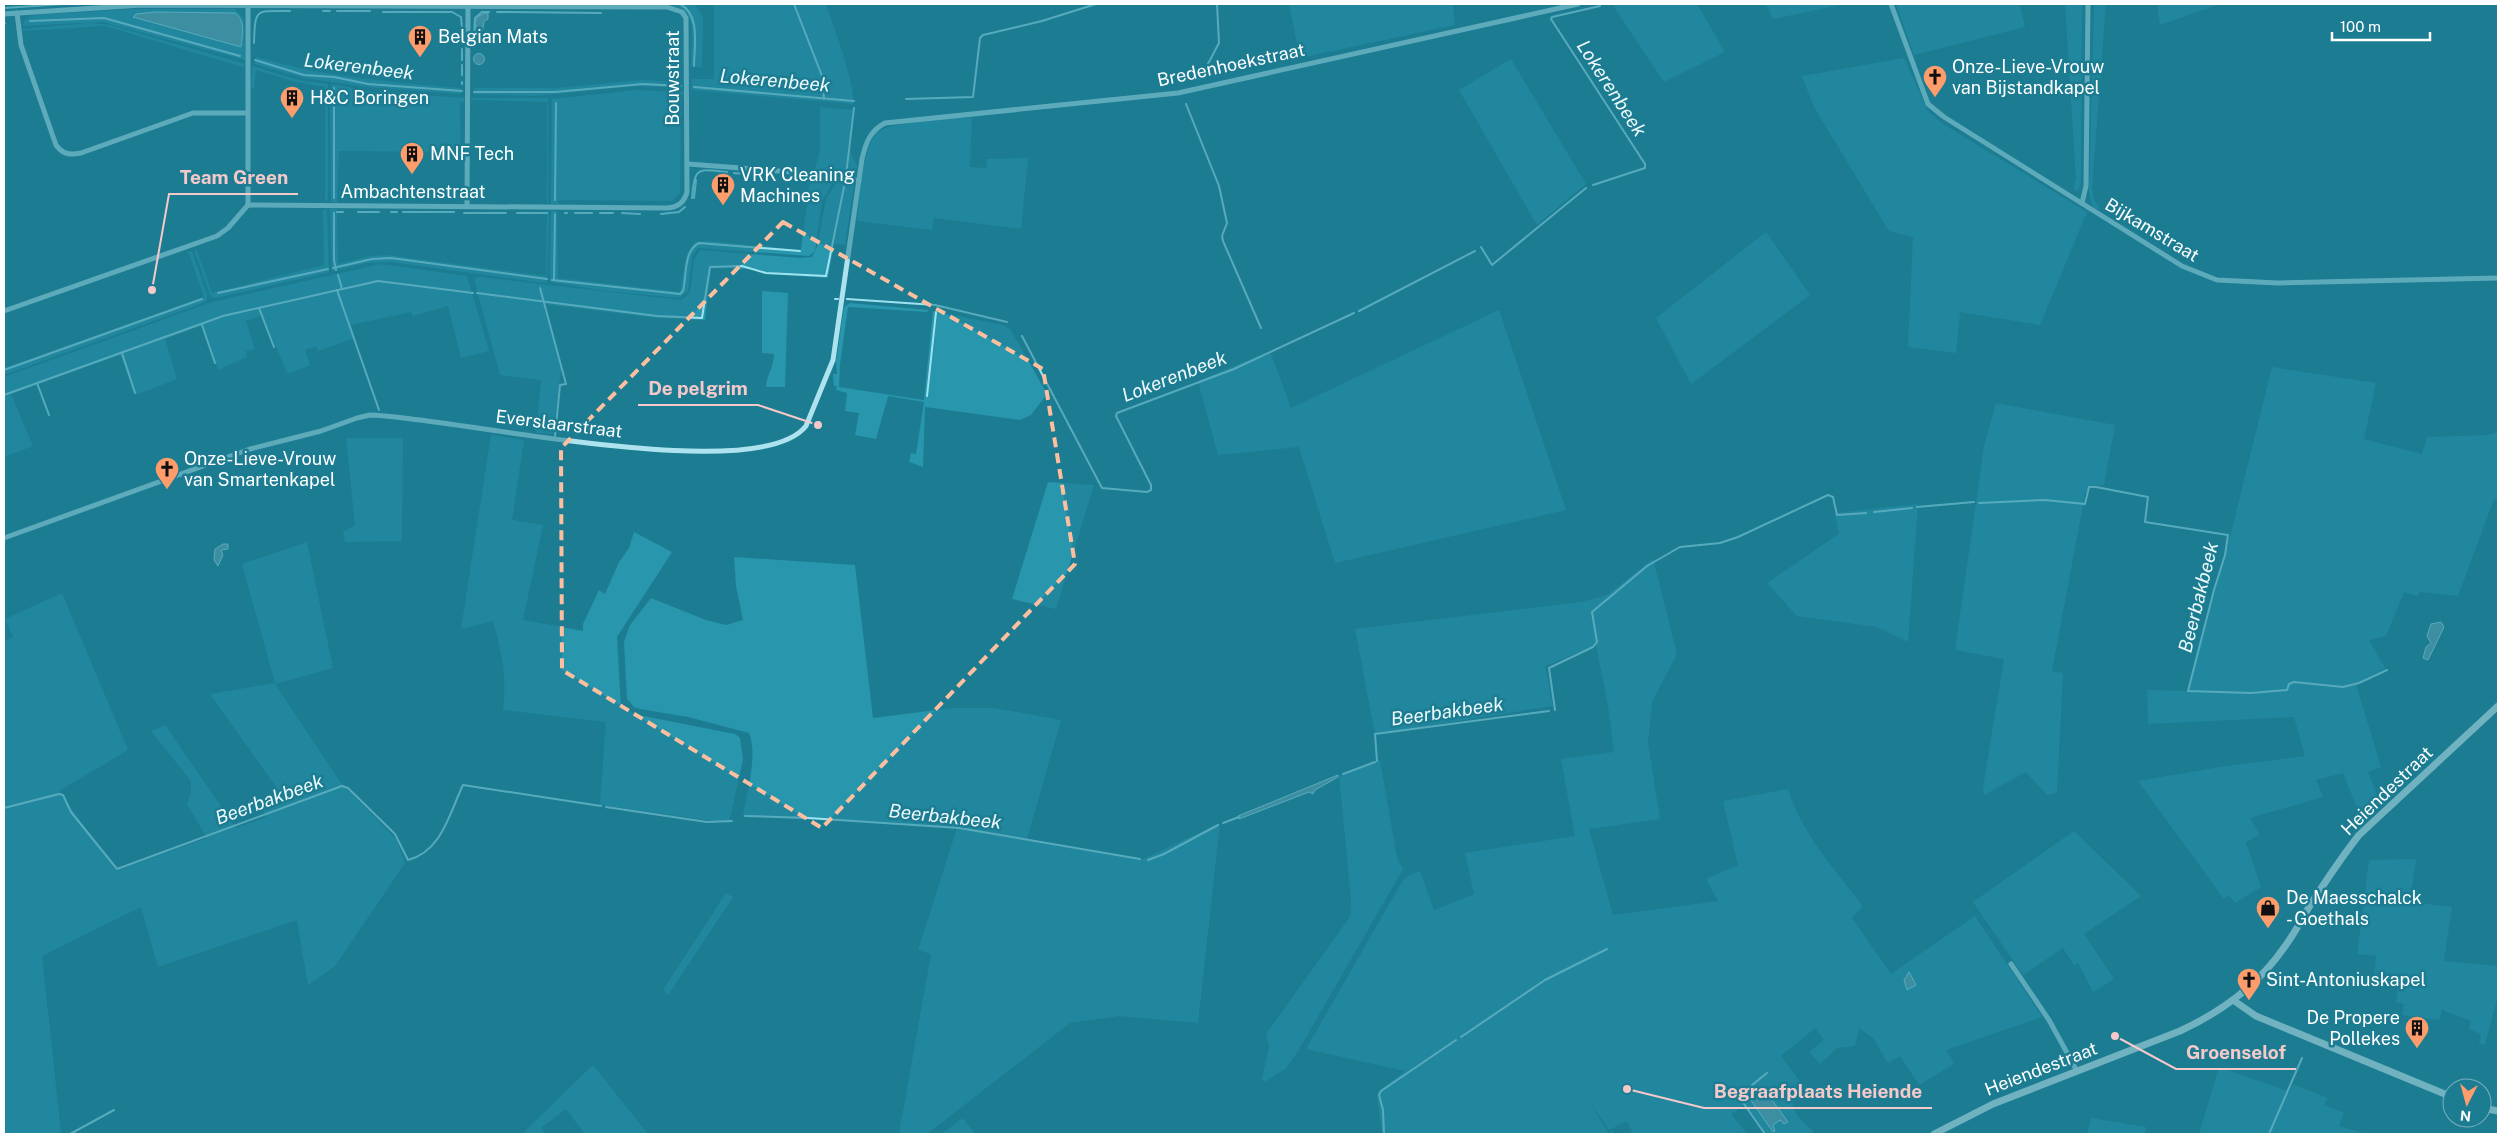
<svg xmlns="http://www.w3.org/2000/svg" width="2502" height="1138" viewBox="0 0 2502 1138" font-family="'Public Sans',sans-serif">
<rect width="100%" height="100%" fill="#1c7c92"/>
<g fill="#2896ad">
<path d="M665 4H695L703 18 702 68 691 66C691 41 701 6 665 4Z"/>
<path d="M714 4H826C833 26 856 84 853 104L691 90 692 79H714Z"/>
<polygon points="1289,4 1453,4 1455,25 1300,58"/>
<polygon points="1612,4 1697,4 1725,52 1664,82"/>
<polygon points="1766,4 1845,4 1773,19"/>
<polygon points="1896,4 2020,4 2025,27 1914,55"/>
<polygon points="2065,4 2082,4 2081,182 2078,191 2073,189 2076,179"/>
<polygon points="2094,4 2106,4 2092,188 2094,199 2100,210 2093,207 2089,194"/>
<polygon points="2157,4 2220,4 2160,25"/>
<polygon points="135,9 235,9 244,19 245,60 102,22 22,26 25,20 34,15"/>
<polygon points="90,23 110,25 245,64 243,67 105,26 22,31 22,29"/>
<path d="M256 57C324 77 390 82 461 88V94L366 87 304 78 255 64Z"/>
<polygon points="1904,58 1928,111 1943,124 2087,212 2040,325 1960,312 1956,353 1908,347 1913,237 1889,231 1814,107 1802,76"/>
<polygon points="1511,59 1586,184 1537,225 1459,90"/>
<polygon points="252,66 298,80 328,84 328,198 325,203 325,87 296,82 256,70 254,89 251,88"/>
<polygon points="641,80 679,82 681,83 681,88 636,86 535,96 474,94 474,89 477,88 556,88"/>
<polygon points="332,84 373,92 464,98 464,102 460,102 461,152 339,151 337,203 331,202 330,93"/>
<polygon points="636,90 684,92 684,95 681,94 680,193 672,201 559,200 559,204 551,204 552,99"/>
<polygon points="471,98 548,98 548,204 547,204 547,102 471,100"/>
<path d="M820 107 853 110 848 148 857 166 845 245 834 244 828 278 765 274 752 269 711 268 705 320 657 318 543 304 561 369 553 434 536 433 541 380 500 375 474 279 480 277 679 300C701 295 685 262 701 250L801 258 812 257 817 247 826 199 837 182H843L845 172 815 169 820 149Z"/>
<path d="M972 117 970 167 986 168 987 159 1028 158 1021 229 934 218 932 230 857 221C860 201 862 144 878 132 890 122 953 119 972 117Z"/>
<polygon points="810,179 834,181 822,201 815,251 809,256 698,248 692,256 688,291 679,298 606,291 550,282 551,211 557,211 558,278 680,292 687,253 695,242 709,241 801,250"/>
<polygon points="327,209 329,272 216,298 211,297 195,253 196,248 212,293 324,265 323,210"/>
<polygon points="330,209 337,209 338,264 371,256 387,255 546,276 547,211 549,211 547,282 544,283 391,262 367,263 332,271"/>
<polygon points="1766,232 1810,295 1691,384 1656,318"/>
<polygon points="188,251 192,252 207,294 207,300 203,303 4,375 4,368 204,297"/>
<polygon points="381,264 467,276 489,351 461,358 448,306 413,316 411,312 351,325 355,338 318,351 316,346 305,350 310,365 288,374 262,315 246,321 255,349 246,351 247,357 218,370 203,325 165,339 177,379 136,395 120,355 11,394 33,446 4,457 4,377 212,302"/>
<path d="M762 291 788 293 785 387H766C767 373 773 371 774 354L762 353Z"/>
<polygon points="850,303 929,310 927,312 848,307 840,364 839,387 924,400 933,311 1003,325 1011,330 1047,394 1031,415 1020,420 925,407 923,467 909,462 911,453 916,454 924,402 888,396 876,439 855,435 859,413 845,411 847,393 836,390 837,386 834,386 833,374 837,374 836,361 844,307"/>
<polygon points="1499,310 1566,510 1335,563 1299,447 1218,455 1198,381 1270,351 1291,408"/>
<polygon points="2272,367 2376,383 2364,439 2422,454 2427,437 2487,435 2498,432 2498,500 2494,499 2458,596 2420,592 2417,596 2404,592 2386,636 2369,640 2385,668 2356,684 2381,767 2368,772 2379,800 2361,818 2343,773 2316,780 2323,797 2250,818 2259,834 2246,843 2261,887 2235,903 2229,895 2224,899 2138,781 2220,767 2305,756 2294,717 2148,724 2147,690 2187,691 2231,533"/>
<polygon points="1996,403 2115,425 2104,485 2089,486 2085,494 2052,671 2063,673 2057,793 2047,795 2026,772 1984,795 1983,788 2004,659 1955,650 1984,446"/>
<path d="M491 435 524 440 512 520 543 525 523 620 583 631V624L599 590 605 594 619 562 629 548 634 532 672 552 617 637 621 707 638 715 735 734 740 738 743 759 729 823 600 805 606 722 503 710C507 676 502 653 493 621L461 629Z"/>
<polygon points="346,438 403,438 402,541 345,542 343,532 355,525"/>
<polygon points="1048,482 1094,485 1056,609 1012,599"/>
<polygon points="1918,504 1908,642 1877,627 1797,616 1767,583 1839,534 1835,513"/>
<polygon points="307,542 333,668 275,684 341,783 396,839 405,863 335,966 308,985 297,920 158,967 141,907 42,956 61,1133 5,1134 4,641 13,637 5,619 62,593 128,750 59,791 116,871 207,838 187,804 191,792 191,781 151,731 165,725 236,828 266,817 263,811 287,802 210,694 275,683 242,564"/>
<path d="M734 557 855 565 873 718 952 708H994L1061 720 1027 839 1141 860 1220 823 1198 1023 1119 1016 1070 1023 927 1134H899L931 954 918 950 957 828 743 816C747 793 758 754 749 733L688 717 640 709 634 707 627 699 624 642 630 625 651 598 706 620 726 625 743 620 736 586Z"/>
<path d="M1653 559 1677 654 1652 702 1648 743 1660 819 1589 829 1613 915 1718 901 1706 879 1738 865 1723 801 1788 789C1802 834 1835 870 1863 906L1852 918 1891 974 1975 916 2042 1017 1946 1050 1954 1064 1919 1085 1900 1056 1888 1063 1873 1038 1859 1028 1855 1046 1837 1048 1820 1064 1809 1052 1824 1040 1815 1028 1781 1056 1804 1087 1793 1096C1791 1114 1802 1120 1814 1132L1810 1134H1766L1746 1104 1731 1114 1747 1134H1628L1632 1131 1627 1121 1609 1130 1589 1100 1608 1133 1612 1131 1614 1134H1382L1377 1096 1380 1090 1405 1071 1306 1049 1403 880 1411 874 1420 871 1434 910 1474 894 1465 853 1575 836 1561 759 1614 752 1608 705 1596 645 1545 666 1553 706 1375 734 1355 629 1581 602 1607 595Z"/>
<polygon points="1380,760 1397,858 1403,869 1297,1053 1285,1069 1264,1082 1262,1079 1269,1047 1266,1034 1350,917 1351,899 1339,776"/>
<polygon points="2074,831 2141,896 2084,934 2114,979 2093,992 2078,963 2074,965 2063,948 2023,975 1973,902"/>
<polygon points="2416,859 2410,902 2452,907 2444,961 2498,966 2498,996 2485,1045 2479,1043 2481,1034 2469,1029 2471,1021 2442,1010 2439,1020 2402,1015 2404,1004 2396,1002 2399,981 2374,977 2376,956 2357,954 2369,860"/>
<polygon points="726,893 733,897 668,995 663,990"/>
<polygon points="593,1065 648,1134 585,1134 566,1109 541,1128 545,1134 522,1134"/>
<polygon points="2219,1067 2290,1092 2293,1084 2328,1098 2324,1105 2344,1113 2339,1126 2367,1134 2199,1134"/>
<polygon points="963,1118 975,1134 941,1134"/>
<polygon points="2091,1118 2146,1127 2145,1134 2087,1134"/>
</g>
<g fill="#65a4b2" stroke="#a0e3f0">
<path d="M155 12 235 13C246 20 242 36 241 47L133 17 136 14Z"/>
<polygon points="485,13 488,13 488,19 484,21 482,34 477,36 475,22 479,16"/>
<circle cx="479" cy="59" r="5.5"/>
<polygon points="223,544 228,544 228,549 221,550 223,555 218,566 214,560 215,549"/>
<polygon points="2441,622 2444,627 2428,660 2423,658 2426,647 2431,643 2427,636 2431,624"/>
<polygon points="1338,775 1338,777 1315,790 1313,794 1309,792 1239,819 1238,816"/>
<polygon points="1909,972 1916,985 1907,990 1904,980"/>
<polygon points="1764,1089 1788,1122 1784,1124 1780,1120 1773,1125 1775,1131 1773,1132 1750,1099"/>
</g>
<g fill="none" stroke-linecap="round" stroke-linejoin="round">
<g stroke="#a0e3f0" stroke-width="2">
<path d="M680 4C701 15 694 47 694 66"/>
<polyline points="794,4 822,76 824,99"/>
<polyline points="4,8 64,4"/>
<polyline points="323,11 330,11"/>
<polyline points="337,11 370,11"/>
<polyline points="383,12 452,12 461,17 462,28"/>
<polyline points="497,12 601,13"/>
<polyline points="30,21 104,18 240,56"/>
<polyline points="4,23 5,23"/>
<polyline points="462,33 462,44"/>
<polyline points="474,38 475,18 482,12 489,12"/>
<path d="M254 43C255 7 256 11 290 11"/>
<polyline points="255,60 304,75 334,77 368,84 462,91"/>
<polyline points="462,60 462,49"/>
<polyline points="462,65 462,75"/>
<polyline points="1200,79 1219,43 1217,4"/>
<polyline points="462,82 462,84"/>
<polyline points="694,87 854,101"/>
<polyline points="334,88 334,198"/>
<polyline points="474,92 555,92 643,84 681,86"/>
<polyline points="906,99 973,97 980,38 983,35 1042,21 1096,4"/>
<polyline points="1186,104 1219,186 1227,223 1222,236 1223,241 1261,328"/>
<polyline points="734,173 755,175"/>
<polyline points="846,175 854,108"/>
<polyline points="1593,185 1645,168 1645,164 1551,19 1552,17 1600,6"/>
<path d="M692 198C695 166 697 169 727 172"/>
<polyline points="694,198 696,180"/>
<polyline points="555,200 556,103"/>
<polyline points="337,212 343,212"/>
<polyline points="358,212 379,212"/>
<polyline points="391,212 397,212"/>
<polyline points="403,212 454,212"/>
<polyline points="334,213 334,260 336,270"/>
<polyline points="464,213 506,213"/>
<polyline points="517,213 547,213"/>
<polyline points="565,213 567,213"/>
<polyline points="575,213 592,213"/>
<polyline points="600,213 613,213"/>
<polyline points="622,213 640,214"/>
<polyline points="661,214 679,212 685,207"/>
<polyline points="1481,247 1492,265 1586,188"/>
<polyline points="333,268 372,259 391,258 547,279"/>
<polyline points="338,275 342,289"/>
<path d="M552 280 680 294 683 291C687 276 683 251 699 243L800 251"/>
<polyline points="554,280 555,214"/>
<polyline points="540,288 566,384 560,385 555,436"/>
<polyline points="337,290 379,410"/>
<polyline points="218,293 328,269"/>
<polyline points="477,293 657,316 702,318 710,267 742,266 766,273 826,276 844,187"/>
<polyline points="835,299 838,299"/>
<polyline points="847,299 935,305 1007,322"/>
<polyline points="259,308 274,347"/>
<polyline points="1359,311 1475,251"/>
<polyline points="202,325 215,363"/>
<polyline points="1022,336 1102,488 1147,492 1151,490 1151,485 1116,416 1117,413 1234,369 1354,313"/>
<polyline points="122,353 135,393"/>
<polyline points="4,370 202,299"/>
<polyline points="37,383 49,415"/>
<polyline points="4,395 223,316 378,281 473,293"/>
<polyline points="927,396 936,312"/>
<polyline points="1979,503 2045,500 2085,504 2089,487 2096,487 2148,497 2145,522 2228,535 2225,555 2214,590 2188,691 2251,693 2287,690 2289,684 2294,682 2343,687 2359,683 2387,670"/>
<polyline points="1917,507 1974,502"/>
<polyline points="1874,512 1912,508"/>
<polyline points="1555,710 1549,668 1593,647 1597,642 1592,612 1647,566 1680,547 1720,543 1738,537 1828,495 1833,497 1837,515 1866,513"/>
<polyline points="1377,761 1375,734 1549,711"/>
<polyline points="1343,774 1375,762"/>
<polyline points="606,807 707,822 732,821"/>
<path d="M4 808 59 794 63 795 71 812 117 869 342 786 348 788 395 834 408 860C442 851 449 814 463 785L601 806"/>
<polyline points="745,816 809,818 959,828 1140,859"/>
<polyline points="1223,823 1239,817"/>
<polyline points="1148,860 1164,854 1218,825"/>
<polyline points="1461,1037 1545,980 1607,949"/>
<polyline points="1746,1090 1767,1073"/>
<polyline points="1742,1101 1765,1134"/>
<polyline points="70,1134 114,1110"/>
<polyline points="1384,1134 1383,1110 1379,1095 1381,1091 1456,1040"/>
<polyline points="2269,1134 2302,1058"/>
</g>
<g stroke="#ade3ee" stroke-width="5">
<polyline points="1891,4 1928,104 1944,117 2182,266 2217,280 2278,283 2498,278"/>
<path d="M17 13 21 45 56 145C63 155 71 155 81 153L193 113H247"/>
<path d="M4 14 142 5 667 7 682 12 686 18 687 192C684 203 678 207 667 208L248 205"/>
<polyline points="688,164 819,174 859,181"/>
<polyline points="2082,203 2086,186 2088,4"/>
<polyline points="248,205 248,5"/>
<polyline points="467,206 468,6"/>
<polyline points="4,311 217,236 228,228 248,205"/>
<path d="M4 538 250 449 321 431 357 418 370 415C451 417 757 488 806 426L833 360 862 159C866 142 870 131 885 123L1178 93 1578 4"/>
<polyline points="2011,964 2049,1020 2077,1071"/>
</g>
<g stroke="#daf4fa" stroke-width="7">
<polyline points="2233,1000 2256,1016 2452,1097"/>
<polyline points="2482,1108 2498,1111"/>
<path d="M1934 1134 1993 1104 2180 1031C2221 1012 2257 986 2283 949 2293 936 2301 921 2309 907 2325 882 2341 858 2359 835L2498 706"/>
</g>
</g>
<path d="M0 0H2502V1138H0ZM783 222 1043 369 1075 564 822 828 562 670 561 448Z" fill="#1c7c92" fill-opacity=".55" fill-rule="evenodd"/>
<path fill="none" stroke="#febf9f" stroke-width="4" stroke-dasharray="10 6" stroke-linejoin="round" d="M783 222 1043 369 1075 564 822 828 562 670 561 448Z"/>
<defs>
<symbol id="building-pin" viewBox="-11 -11 22 30"><path d="M0 17L-7.5 6A9.5 9.5 0 1 1 7.5 6Z" fill="#fe9d6b" stroke="#1c7c92"/><path d="M-4-6H4V6H1V3H-1V6H-4ZM-2.5-4.3h1.7v1.8h-1.7ZM.8-4.3h1.7v1.8H.8ZM-2.5-1h1.7V.8h-1.7ZM.8-1h1.7V.8H.8Z" fill="#111"/></symbol>
<symbol id="church-pin" viewBox="-11 -11 22 30"><path d="M0 17L-7.5 6A9.5 9.5 0 1 1 7.5 6Z" fill="#fe9d6b" stroke="#1c7c92"/><path d="M-1.2-6h2.4v3.5h3.3v2.4h-3.3V6h-2.4V-.1h-3.3v-2.4h3.3Z" fill="#111"/></symbol>
<symbol id="shop-pin" viewBox="-11 -11 22 30"><path d="M0 17L-7.5 6A9.5 9.5 0 1 1 7.5 6Z" fill="#fe9d6b" stroke="#1c7c92"/><path d="M-5-2.5h2.3a2.7 3.5 0 0 1 5.4 0H5L5.5 6h-11ZM-1.5-2.5h3a1.5 2.3 0 0 0-3 0Z" fill="#111"/></symbol>
</defs>
<g fill-rule="evenodd">
<use href="#building-pin" x="406" y="23" width="28" height="38"/>
<use href="#church-pin" x="1921" y="63" width="28" height="38"/>
<use href="#building-pin" x="278" y="84" width="28" height="38"/>
<use href="#building-pin" x="398" y="140" width="28" height="38"/>
<use href="#building-pin" x="709" y="171" width="28" height="38"/>
<use href="#church-pin" x="153" y="455" width="28" height="38"/>
<use href="#shop-pin" x="2254" y="894" width="28" height="38"/>
<use href="#church-pin" x="2235" y="966" width="28" height="38"/>
<use href="#building-pin" x="2403" y="1014" width="28" height="38"/>
</g>
<g text-anchor="middle" stroke-width="5" stroke-linejoin="round" paint-order="stroke">
<g font-size="18" fill="#fff" stroke="#1c7c92" text-anchor="start">
<text x="438" y="43">Belgian Mats</text>
<text x="1952" y="73">Onze-Lieve-Vrouw<tspan x="1952" dy="21">van Bijstandkapel</tspan></text>
<text x="310" y="104">H&amp;C Boringen</text>
<text x="430" y="160">MNF Tech</text>
<text x="740" y="181">VRK Cleaning<tspan x="740" dy="21">Machines</tspan></text>
<text x="184" y="465">Onze-Lieve-Vrouw<tspan x="184" dy="21">van Smartenkapel</tspan></text>
<text x="2286" y="904">De Maesschalck<tspan x="2286" dy="21">- Goethals</tspan></text>
<text x="2266" y="986">Sint-Antoniuskapel</text>
<text x="2400" y="1024" text-anchor="end">De Propere<tspan x="2400" dy="21">Pollekes</tspan></text>
</g>
<g font-size="18" fill="#fff" stroke="#1c7c92">
<text transform="translate(1231 65) rotate(-12)" y="6">Bredenhoekstraat</text>
<text transform="translate(673 78) rotate(-90)" y="6">Bouwstraat</text>
<text x="413" y="198">Ambachtenstraat</text>
<text transform="translate(2152 230) rotate(31)" y="6">Bijkamstraat</text>
<text transform="translate(559 424) rotate(7)" y="6">Everslaarstraat</text>
<text transform="translate(2387 791) rotate(-44)" y="6">Heiendestraat</text>
<text transform="translate(2041 1069) rotate(-21)" y="6">Heiendestraat</text>
</g>
<g font-size="19" font-style="italic" fill="#eefafc" stroke="#1c7c92">
<text transform="translate(359 66) rotate(7)" y="7">Lokerenbeek</text>
<text transform="translate(775 80) rotate(5)" y="7">Lokerenbeek</text>
<text transform="translate(1612 88) rotate(57)" y="7">Lokerenbeek</text>
<text transform="translate(1174 376) rotate(-21)" y="7">Lokerenbeek</text>
<text transform="translate(2198 597) rotate(-76)" y="7">Beerbakbeek</text>
<text transform="translate(1447 711) rotate(-8)" y="7">Beerbakbeek</text>
<text transform="translate(269 799) rotate(-20)" y="7">Beerbakbeek</text>
<text transform="translate(945 816) rotate(6)" y="7">Beerbakbeek</text>
</g>
</g>
<path fill="none" stroke="#f5c9c9" stroke-width="2" d="M152 290L169 194H298M818 425L758 405H638M2115 1036L2176 1069H2296M1627 1089L1704 1108H1932"/>
<g fill="#f5c9c9" stroke="#1c7c92" stroke-width="2">
<circle cx="152" cy="290" r="5"/>
<circle cx="818" cy="425" r="5"/>
<circle cx="2115" cy="1036" r="5"/>
<circle cx="1627" cy="1089" r="5"/>
</g>
<g font-size="19" text-anchor="middle" font-weight="bold" fill="#f5c9c9" stroke="#1c7c92" stroke-width="5" stroke-linejoin="round" paint-order="stroke">
<text x="234" y="184">Team Green</text>
<text x="698" y="395">De pelgrim</text>
<text x="2236" y="1059">Groenselof</text>
<text x="1818" y="1098">Begraafplaats Heiende</text>
</g>
<rect width="2502" height="1138" fill="none" stroke="#ffffff" stroke-width="10"/>
<g transform="translate(2467 1103) rotate(186)"><circle r="24" fill="#1c7c92" stroke="#77b0be"/>
<path d="M0-4L9 19L0 12L-9 19Z" fill="#fe9d6b"/>
<text y="-8" font-size="14" font-weight="bold" text-anchor="middle" fill="#ffffff">N</text>
</g>
<path d="M2332 32v8h98v-8" fill="none" stroke="#ffffff" stroke-width="2.5"/>
<text x="2340" y="32" font-size="15" fill="#ffffff" stroke="#1c7c92" stroke-width="4" paint-order="stroke">100 m</text>
</svg>
